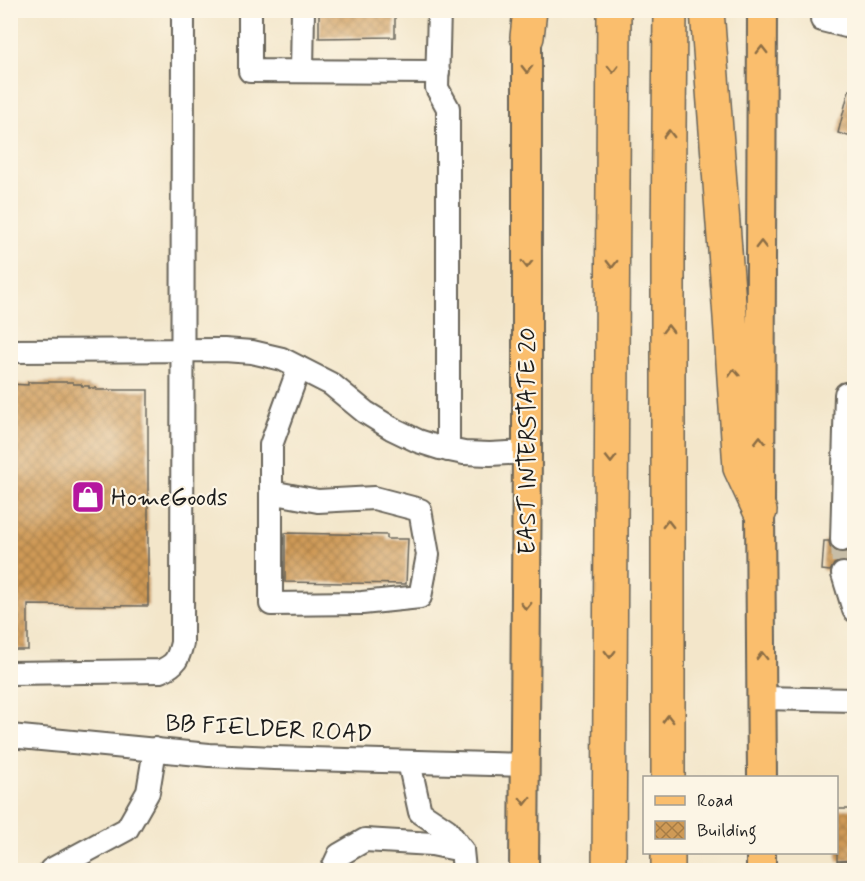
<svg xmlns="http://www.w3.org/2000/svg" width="865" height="881" viewBox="0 0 865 881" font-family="Mynerve,sans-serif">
<defs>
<pattern id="building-cross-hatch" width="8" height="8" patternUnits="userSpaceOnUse" patternTransform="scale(1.5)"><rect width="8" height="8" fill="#cf9a56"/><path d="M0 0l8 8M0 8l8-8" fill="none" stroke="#a77d46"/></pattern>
</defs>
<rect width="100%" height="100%" fill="#fcf5e5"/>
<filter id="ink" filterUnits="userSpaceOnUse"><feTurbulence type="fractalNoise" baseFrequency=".0167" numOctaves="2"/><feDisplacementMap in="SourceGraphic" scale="12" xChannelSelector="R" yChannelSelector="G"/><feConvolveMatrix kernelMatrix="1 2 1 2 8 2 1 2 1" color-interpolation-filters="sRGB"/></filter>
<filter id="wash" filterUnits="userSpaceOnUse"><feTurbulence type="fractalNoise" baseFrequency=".008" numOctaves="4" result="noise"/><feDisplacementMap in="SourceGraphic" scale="24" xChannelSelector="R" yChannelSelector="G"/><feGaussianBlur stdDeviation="1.35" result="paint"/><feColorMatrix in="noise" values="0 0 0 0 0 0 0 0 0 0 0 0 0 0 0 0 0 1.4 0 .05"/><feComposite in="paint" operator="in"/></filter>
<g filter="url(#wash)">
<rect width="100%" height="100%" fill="#f3e6ca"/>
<g id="blocks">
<g fill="url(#building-cross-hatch)">
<polygon points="319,10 395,10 395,37 319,38"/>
<polygon points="849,90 855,91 855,138 838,133"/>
<polygon points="28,382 73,382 73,384 81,384 82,386 89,386 89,388 97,388 96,390 148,390 148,606 28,605 28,650 10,650 10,384 28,385"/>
<polygon points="285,533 387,535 387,539 408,539 406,584 285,582"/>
<polygon points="824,541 829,541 830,547 834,551 841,553 849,552 855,544 855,568 852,564 847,561 840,561 834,564 830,571 822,570"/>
<polygon points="837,809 855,809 855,860 837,861"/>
</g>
</g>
</g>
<g filter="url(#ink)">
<use href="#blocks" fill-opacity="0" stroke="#676359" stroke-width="1.5"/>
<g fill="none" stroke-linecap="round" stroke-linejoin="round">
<polyline stroke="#c8bea7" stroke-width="22" stroke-dasharray="22 11" stroke-linecap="butt" points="842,540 843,574"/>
<defs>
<g id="minor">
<polyline points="250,10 250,71 438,72"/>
<polyline points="439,10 437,88 448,108 448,450"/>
<polyline points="823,10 822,20 854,28"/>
<polyline points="302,71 303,10"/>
<polyline points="10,351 224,350 252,352 282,359 331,384 365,412 391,428 418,441 440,448 464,453 490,454 527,452"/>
<polyline points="271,492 318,501 374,498 420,510 428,555 420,597 362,603 271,604 271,445 299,368"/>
<polyline points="842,540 846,394 854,393"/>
<polyline points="843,574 854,610"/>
<path d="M10 673 161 671C176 664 178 659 182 643L183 10"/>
<polyline points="762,698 854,700"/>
<polyline points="10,736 209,755 274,758 526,765"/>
<polyline points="409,762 420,812 447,830 462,850 464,870"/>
<polyline points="51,870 127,829 148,792 155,749"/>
<polyline points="332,870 339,855 365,840 432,844 462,850"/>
</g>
<g id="major">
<polyline points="762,778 760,511 762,10"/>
<polyline points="524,870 527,452 527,16"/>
<polyline points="761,870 761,852"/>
</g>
<g id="highway">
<polyline points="707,10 730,317 740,468 760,511"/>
<polyline points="527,37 530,10"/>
<polyline points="668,778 668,249 670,10"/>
<polyline points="609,870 614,10"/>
<polyline points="668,870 668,852"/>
</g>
</defs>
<use href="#minor" stroke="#676359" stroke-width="26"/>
<use href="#major" stroke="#676359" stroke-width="32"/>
<use href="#highway" stroke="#676359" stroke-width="36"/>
<use href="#minor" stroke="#fff" stroke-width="22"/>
<use href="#major" stroke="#fabe6d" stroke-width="28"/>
<use href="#highway" stroke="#fabe6d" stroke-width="33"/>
</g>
<defs><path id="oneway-chevron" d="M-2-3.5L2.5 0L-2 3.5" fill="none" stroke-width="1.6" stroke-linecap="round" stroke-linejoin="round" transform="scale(1.5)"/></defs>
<g stroke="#8b6d44">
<use href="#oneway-chevron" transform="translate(762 50) rotate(-90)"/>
<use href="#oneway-chevron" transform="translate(527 69) rotate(90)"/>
<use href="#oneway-chevron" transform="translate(613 69) rotate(90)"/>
<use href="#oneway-chevron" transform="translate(669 134) rotate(-90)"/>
<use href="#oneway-chevron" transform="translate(761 245) rotate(-90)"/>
<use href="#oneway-chevron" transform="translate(527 264) rotate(90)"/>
<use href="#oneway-chevron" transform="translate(612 264) rotate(90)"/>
<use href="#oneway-chevron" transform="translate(668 329) rotate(-90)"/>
<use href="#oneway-chevron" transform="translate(734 373) rotate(-94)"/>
<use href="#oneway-chevron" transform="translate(760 440) rotate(-90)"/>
<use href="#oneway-chevron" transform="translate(611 459) rotate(90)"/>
<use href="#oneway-chevron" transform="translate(668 524) rotate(-90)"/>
<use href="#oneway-chevron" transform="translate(526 606) rotate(90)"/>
<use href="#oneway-chevron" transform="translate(610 654) rotate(90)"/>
<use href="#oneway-chevron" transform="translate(762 656) rotate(-91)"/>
<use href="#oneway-chevron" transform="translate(668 719) rotate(-90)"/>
<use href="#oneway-chevron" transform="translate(525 801) rotate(91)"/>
</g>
</g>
<defs>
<symbol id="shop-square" viewBox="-11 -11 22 22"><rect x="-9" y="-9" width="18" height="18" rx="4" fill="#b5179e" stroke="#fcf5e5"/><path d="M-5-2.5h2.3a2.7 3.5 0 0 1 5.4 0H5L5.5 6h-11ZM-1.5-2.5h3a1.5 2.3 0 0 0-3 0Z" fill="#fff"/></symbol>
</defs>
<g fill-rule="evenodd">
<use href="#shop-square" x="69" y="478" width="38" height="38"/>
</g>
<g text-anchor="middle" stroke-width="4.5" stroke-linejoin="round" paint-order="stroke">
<g font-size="24" fill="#1c1c1c" stroke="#fcf5e5">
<text transform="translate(527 441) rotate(-90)" y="8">EAST INTERSTATE 20</text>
<text transform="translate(269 728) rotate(3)" y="8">BB FIELDER ROAD</text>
</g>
<g font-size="24" fill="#1c1c1c" stroke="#fcf5e5" text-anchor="start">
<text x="111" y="505">HomeGoods</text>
</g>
</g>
<rect width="865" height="881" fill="none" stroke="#fcf5e5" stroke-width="36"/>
<rect x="643" y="776" width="195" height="78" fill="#fcf5e5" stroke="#a29e95" stroke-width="1.5"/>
<rect x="655" y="796" width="30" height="9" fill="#fabe6d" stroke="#a29e95" stroke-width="1.5"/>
<text x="697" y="806" font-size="18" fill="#1c1c1c">Road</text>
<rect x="655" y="821" width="30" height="18" fill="url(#building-cross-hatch)" stroke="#a29e95" stroke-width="1.5"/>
<text x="697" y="836" font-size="18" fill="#1c1c1c">Building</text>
</svg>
